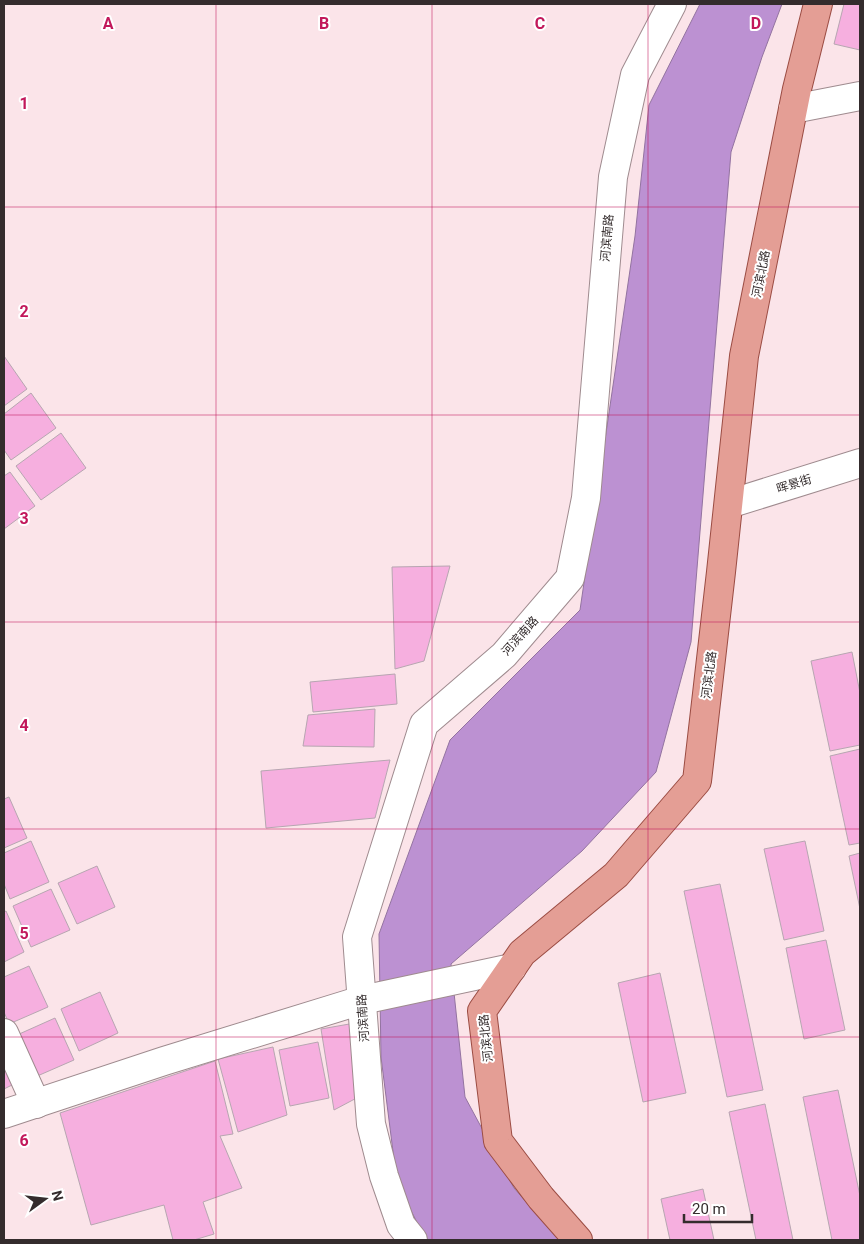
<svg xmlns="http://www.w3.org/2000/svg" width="864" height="1244" viewBox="0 0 864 1244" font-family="Roboto,'Noto Sans SC',sans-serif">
<rect width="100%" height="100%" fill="#fbe4e9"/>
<polygon fill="#bc91d2" stroke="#9373a0" points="700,4 782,4 762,57 731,152 691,642 656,772 582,851 451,964 465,1097 514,1188 559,1240 426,1240 397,1183 381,1057 379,934 450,740 580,610 635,236 649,105"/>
<g fill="#f6afdf" stroke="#b7a6b1">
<polygon points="844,4 860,4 860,50 834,44"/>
<polygon points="4,356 27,389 4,406"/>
<polygon points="31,393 56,428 11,460 4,450 4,414"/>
<polygon points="61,433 86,468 41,500 16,466"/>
<polygon points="10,472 35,506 4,529 4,476"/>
<polygon points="450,566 424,661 395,669 392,567"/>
<polygon points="852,652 860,693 860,745 830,751 811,661"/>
<polygon points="395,674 397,704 313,712 310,682"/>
<polygon points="375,709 374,747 303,746 308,715"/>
<polygon points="860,749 860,843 849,845 830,756"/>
<polygon points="390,760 375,818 266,828 261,771"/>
<polygon points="9,797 27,838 4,848 4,799"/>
<polygon points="31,841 49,882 10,899 4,884 4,853"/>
<polygon points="805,841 824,931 784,940 764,849"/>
<polygon points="860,853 860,909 849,856"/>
<polygon points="97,866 115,907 77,924 58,883"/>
<polygon points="720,884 763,1090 727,1097 684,891"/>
<polygon points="51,889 70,930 31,947 13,906"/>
<polygon points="6,911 24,952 4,962 4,912"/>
<polygon points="826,940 845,1030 804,1039 786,948"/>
<polygon points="29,966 48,1007 9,1024 4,1012 4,977"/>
<polygon points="660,973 686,1093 643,1102 618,983"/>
<polygon points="100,992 118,1033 79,1051 61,1009"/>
<polygon points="55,1018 74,1060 35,1077 17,1035"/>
<polygon points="355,1023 366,1093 334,1110 321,1029"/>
<polygon points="318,1042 329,1098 290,1106 279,1050"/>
<polygon points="4,1045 20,1081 4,1089"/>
<polygon points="273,1047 287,1115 238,1132 218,1059"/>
<polygon points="215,1061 233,1134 220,1136 242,1188 203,1202 214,1234 194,1240 173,1240 164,1205 91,1225 60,1113"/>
<polygon points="838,1090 860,1196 860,1240 832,1240 803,1097"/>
<polygon points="765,1104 793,1240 756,1240 729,1112"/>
<polygon points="703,1189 714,1240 670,1240 661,1199"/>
</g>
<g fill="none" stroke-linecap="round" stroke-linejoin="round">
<defs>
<g id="minor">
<polyline points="793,109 860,96"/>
<polyline points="729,504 860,463"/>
<polyline points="4,1033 36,1104"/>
<polyline points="4,1114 164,1061 362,1000 512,968"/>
<polyline points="413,1240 401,1225 384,1176 371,1124 357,937 424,724 504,655 570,578 586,498 613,177 635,75 672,4"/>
</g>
<polyline id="major" points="578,1240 541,1198 498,1141 482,1011 522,953 616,875 697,781 721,572 744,356 797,89 818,4"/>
</defs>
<use href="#minor" stroke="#9f8b8f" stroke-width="30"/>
<use href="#major" stroke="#9b4c43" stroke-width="30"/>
<use href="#minor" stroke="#fff" stroke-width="28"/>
<use href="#major" stroke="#e49e95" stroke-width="28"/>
</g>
<path fill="none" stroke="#c2185b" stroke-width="1" stroke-opacity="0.55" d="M216 4V1240M432 4V1240M648 4V1240M4 207H860M4 415H860M4 622H860M4 829H860M4 1037H860"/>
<g text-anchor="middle" stroke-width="4" stroke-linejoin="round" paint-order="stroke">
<g font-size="12" fill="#342c2d" stroke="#fff">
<text transform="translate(607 238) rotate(-85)" y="4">河滨南路</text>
<text transform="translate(761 274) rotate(-79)" y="4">河滨北路</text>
<text transform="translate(794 484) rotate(-17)" y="4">晖景街</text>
<text transform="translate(520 636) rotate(-48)" y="4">河滨南路</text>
<text transform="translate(709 675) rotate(-83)" y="4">河滨北路</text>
<text transform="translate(363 1018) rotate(-94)" y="4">河滨南路</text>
<text transform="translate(486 1038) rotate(-96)" y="4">河滨北路</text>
</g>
</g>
<g font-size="16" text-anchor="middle" font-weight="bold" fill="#c2185b" stroke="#fff" stroke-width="4" stroke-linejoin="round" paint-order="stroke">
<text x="108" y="29">A</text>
<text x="324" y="29">B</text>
<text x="540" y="29">C</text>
<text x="756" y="29">D</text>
<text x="24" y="109">1</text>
<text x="24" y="317">2</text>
<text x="24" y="524">3</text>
<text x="24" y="731">4</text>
<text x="24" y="939">5</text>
<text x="24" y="1146">6</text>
</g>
<rect width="864" height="1244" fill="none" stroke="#342c2d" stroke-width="10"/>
<g transform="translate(45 1199) rotate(75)" stroke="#ffffff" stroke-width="4" paint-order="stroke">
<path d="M0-4L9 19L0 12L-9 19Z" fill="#342c2d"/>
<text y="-8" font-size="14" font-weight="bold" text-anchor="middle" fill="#342c2d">N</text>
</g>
<path d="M684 1214v8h68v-8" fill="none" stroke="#342c2d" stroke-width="2.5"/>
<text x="692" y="1214" font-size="15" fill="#342c2d" stroke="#ffffff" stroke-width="4" paint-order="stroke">20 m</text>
</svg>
